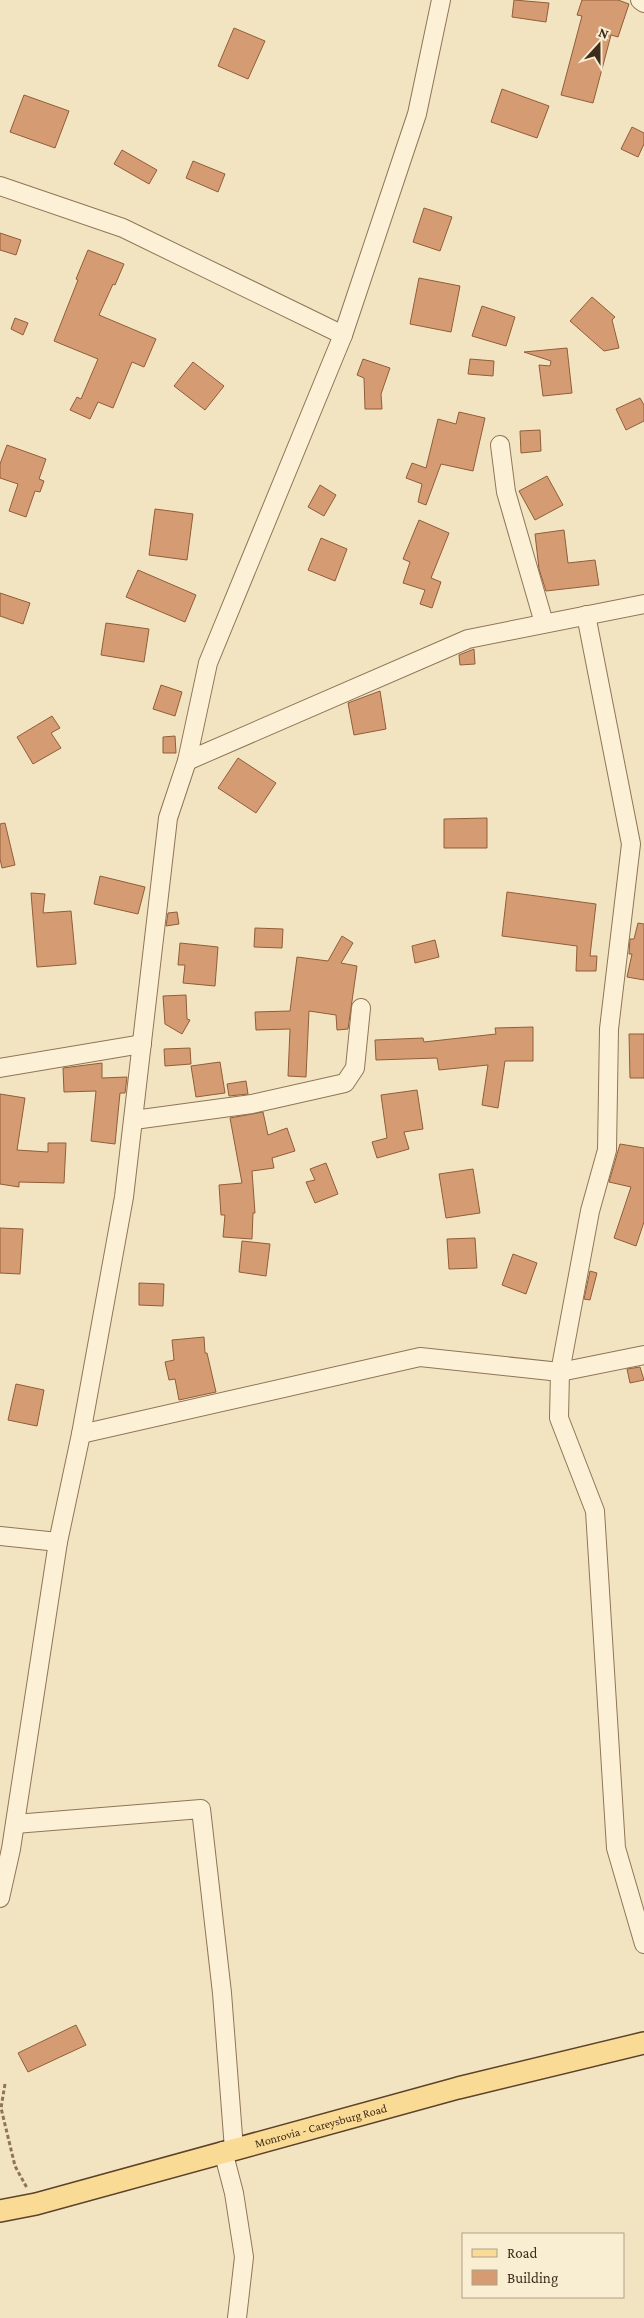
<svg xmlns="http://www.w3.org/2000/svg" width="644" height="2318" viewBox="0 0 644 2318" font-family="'Crimson Pro',serif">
<rect width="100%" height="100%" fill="#f3e4c1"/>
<g fill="#d59c73" stroke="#915d39">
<polygon points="514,0 549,3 546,22 512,17"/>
<polygon points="582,0 618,0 629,4 618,37 611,35 593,103 561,95 582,16 577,15"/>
<polygon points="234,28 265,41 248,79 218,66"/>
<polygon points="502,89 549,106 537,138 491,122"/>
<polygon points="24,95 69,111 55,148 10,132"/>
<polygon points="632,127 644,133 644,144 638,157 621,149"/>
<polygon points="122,150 157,170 149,184 114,164"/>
<polygon points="193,161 225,174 218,192 186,178"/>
<polygon points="424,208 452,217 440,251 413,242"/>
<polygon points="0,233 21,240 16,255 0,250"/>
<polygon points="88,250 124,264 115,285 113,284 99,315 156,339 144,367 132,362 113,408 98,402 90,419 70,410 77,397 81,399 98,359 54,341 78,280 76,279"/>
<polygon points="419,278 460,286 451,332 410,324"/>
<polygon points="592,297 615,317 612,320 619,348 604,351 570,321"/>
<polygon points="482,306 515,317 506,346 472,336"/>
<polygon points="15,318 28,323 23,335 11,329"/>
<polygon points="567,348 572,393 543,396 539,365 550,366 551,361 524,352"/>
<polygon points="363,359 390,368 381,394 382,409 365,409 364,378 357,375"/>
<polygon points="470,359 494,361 493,376 468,374"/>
<polygon points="193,362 224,386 205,410 174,386"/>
<polygon points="640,398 644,405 644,421 626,430 616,409"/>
<polygon points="459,412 485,418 473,471 441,464 426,505 418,502 422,484 406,478 412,463 426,468 438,419 456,424"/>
<polygon points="540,430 541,451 521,453 520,431"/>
<polygon points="7,445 46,459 39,479 44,481 40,492 35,491 26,517 9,511 18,484 0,478 0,464"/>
<polygon points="547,476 563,505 535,520 519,491"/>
<polygon points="320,485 336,495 324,516 308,507"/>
<polygon points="155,509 193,514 187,560 149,555"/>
<polygon points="419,520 449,533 431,578 441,582 432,608 420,604 425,590 403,583 410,562 403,559"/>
<polygon points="564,530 568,563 595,560 599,585 546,591 539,569 535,534"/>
<polygon points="321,538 347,549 335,581 308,570"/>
<polygon points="138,570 196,595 185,622 126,597"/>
<polygon points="0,593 30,603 23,624 0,616"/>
<polygon points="106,623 149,629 144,662 101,655"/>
<polygon points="474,649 475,664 460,665 459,655"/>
<polygon points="161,685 182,692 175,716 153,709"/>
<polygon points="380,691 386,729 354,735 348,703"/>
<polygon points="52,716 60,728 51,733 61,748 33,764 17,737"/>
<polygon points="175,736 176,753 163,753 163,737"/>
<polygon points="238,758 276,783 256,813 218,788"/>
<polygon points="487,818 487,848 444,848 444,819"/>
<polygon points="5,823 15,865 2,868 0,859 0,824"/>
<polygon points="100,876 145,887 138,914 94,904"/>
<polygon points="507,892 596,904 590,956 597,956 596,971 576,971 577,946 502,936"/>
<polygon points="31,893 45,894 43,913 71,911 76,964 37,967"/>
<polygon points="177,912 179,924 166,926 168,913"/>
<polygon points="638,923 644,924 644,980 627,977 632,954 629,954 630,939 634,939"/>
<polygon points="255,928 283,929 282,948 254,947"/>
<polygon points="342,936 353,943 341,963 357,966 348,1029 337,1030 336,1015 309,1011 306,1077 288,1076 290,1029 256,1030 255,1012 290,1011 297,957 328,961"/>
<polygon points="435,940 439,957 415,963 412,946"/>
<polygon points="180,943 218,947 215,986 183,983 185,965 178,965"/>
<polygon points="186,995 187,1019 190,1020 182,1034 165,1024 163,996"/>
<polygon points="533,1027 533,1061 505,1061 498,1108 482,1105 488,1065 439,1070 437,1058 376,1060 375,1040 423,1038 424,1042 496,1034 495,1028"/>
<polygon points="629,1034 644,1034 644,1078 630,1078"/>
<polygon points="190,1048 191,1064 165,1066 164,1049"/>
<polygon points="220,1062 225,1093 196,1097 191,1066"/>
<polygon points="102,1063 102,1078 127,1077 125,1093 120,1093 115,1144 91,1141 96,1091 64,1092 63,1068"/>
<polygon points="246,1081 248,1094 229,1096 227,1084"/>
<polygon points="417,1090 423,1129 404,1132 409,1149 377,1158 372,1142 387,1138 381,1095"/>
<polygon points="0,1094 25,1098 17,1150 48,1152 48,1143 66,1143 64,1183 19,1182 19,1187 0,1184"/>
<polygon points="263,1112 268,1135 287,1128 295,1151 272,1158 274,1168 252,1171 255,1213 253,1213 252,1239 223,1237 225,1215 221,1215 219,1185 242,1183 230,1118"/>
<polygon points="620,1144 644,1148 644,1222 636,1246 614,1238 631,1187 609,1182"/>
<polygon points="326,1163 338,1194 315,1203 306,1182 315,1180 310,1169"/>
<polygon points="473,1169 480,1213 446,1218 439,1174"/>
<polygon points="0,1228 23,1229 20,1274 0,1273"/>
<polygon points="475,1238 477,1268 449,1269 447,1239"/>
<polygon points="242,1241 270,1244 266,1276 239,1272"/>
<polygon points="513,1254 537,1263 526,1294 502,1285"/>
<polygon points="590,1271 597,1273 590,1300 584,1299"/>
<polygon points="139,1283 164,1284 163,1306 139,1305"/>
<polygon points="204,1337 205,1353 207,1353 216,1392 179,1400 175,1379 169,1380 165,1362 174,1360 172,1340"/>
<polygon points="640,1367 644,1380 630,1383 627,1369"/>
<polygon points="16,1384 44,1390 37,1426 8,1420"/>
<polygon points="76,2025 86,2045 28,2072 18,2053"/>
</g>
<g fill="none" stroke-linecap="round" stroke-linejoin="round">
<defs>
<g id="minor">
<polyline points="640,0 644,3"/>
<polyline points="0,186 123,228 343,335"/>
<polyline points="500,445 506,492 544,623"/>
<polyline points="586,615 631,844 609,1029 607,1150 590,1211 560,1372 559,1418 595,1511 616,1848 644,1944"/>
<polyline points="187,761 468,639 644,604"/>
<polyline points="0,1068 142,1044"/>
<polyline points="134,1120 252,1104 345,1083 355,1068 361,1008"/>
<polyline points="81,1434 420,1357 560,1372 644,1355"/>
<polyline points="0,1536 58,1542"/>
<polyline points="15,1824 201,1809 222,1993 234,2149"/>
<polyline points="0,1898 11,1849 58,1542 81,1434 124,1197 168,818 187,761 208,663 343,335 417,114 441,0"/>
<polyline points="223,2151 234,2193 244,2257 237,2318"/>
</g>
<g id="major">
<path id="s1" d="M0 2211 36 2204 458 2088 644 2043"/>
</g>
</defs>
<use href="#minor" stroke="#8f7556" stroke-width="20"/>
<use href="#major" stroke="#5c422b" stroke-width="24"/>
<polyline stroke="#8f7556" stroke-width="3" stroke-dasharray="4 2.5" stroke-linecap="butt" points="5,2084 1,2108 15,2166 27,2188"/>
<use href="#minor" stroke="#fcf1d6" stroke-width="18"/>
<use href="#major" stroke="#fadb95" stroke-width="21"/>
</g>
<g text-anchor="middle" stroke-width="5" stroke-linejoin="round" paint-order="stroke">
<g font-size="12" fill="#3d2c1c" stroke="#f9eed2">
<text dy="4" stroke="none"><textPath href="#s1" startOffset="332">Monrovia - Careysburg Road</textPath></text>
</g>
</g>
<rect x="462" y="2233" width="162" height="65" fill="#f9eed2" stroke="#aea089"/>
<rect x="472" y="2249" width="25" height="8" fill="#fadb95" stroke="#aea089"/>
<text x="507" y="2258" font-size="15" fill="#3d2c1c">Road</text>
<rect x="472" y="2270" width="25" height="15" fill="#d59c73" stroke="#aea089"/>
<text x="507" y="2283" font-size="15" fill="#3d2c1c">Building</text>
<g transform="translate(599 45) rotate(21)" stroke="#f9eed2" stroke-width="4" paint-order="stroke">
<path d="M0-4L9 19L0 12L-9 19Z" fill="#3d2c1c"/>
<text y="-8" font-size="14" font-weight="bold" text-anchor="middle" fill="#3d2c1c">N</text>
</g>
</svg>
